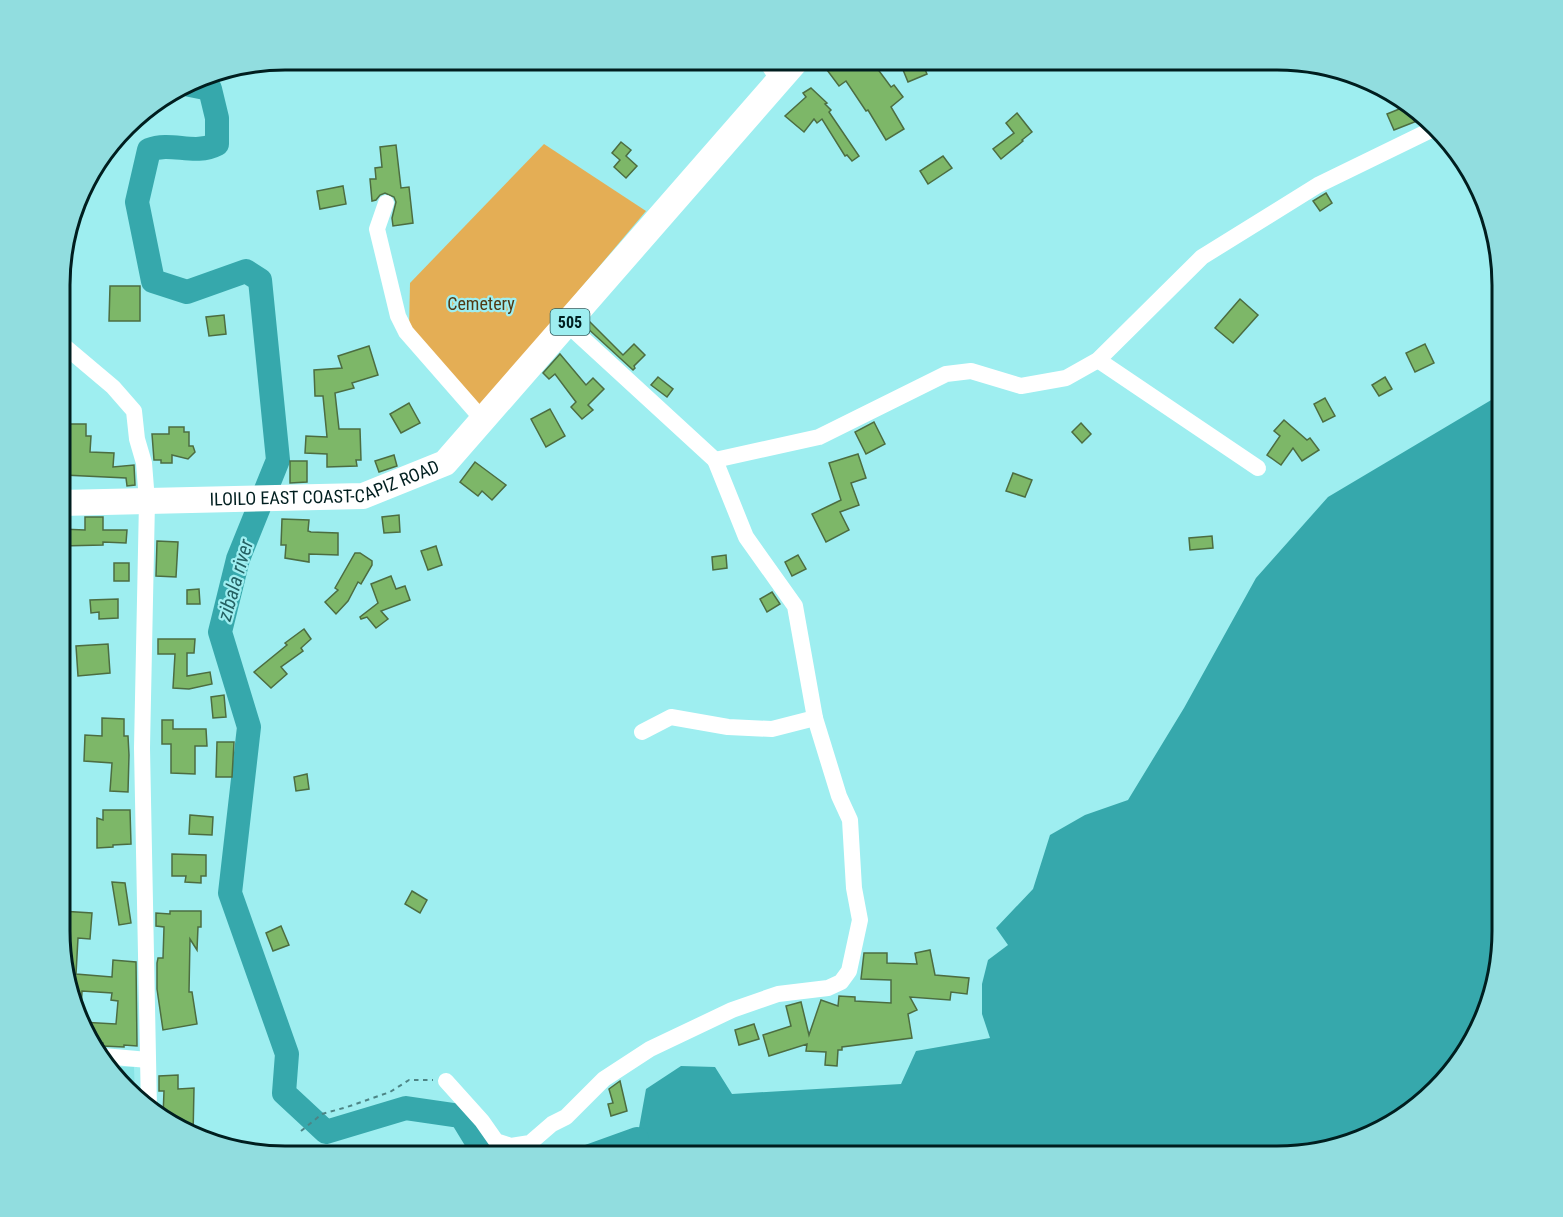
<svg xmlns="http://www.w3.org/2000/svg" width="1563" height="1217" viewBox="0 0 1563 1217" font-family="'Roboto Condensed',sans-serif">
<rect width="100%" height="100%" fill="#9eeef0"/>
<polygon fill="#88e4e6" points="111,1067 134,1067 135,1098"/>
<polygon fill="#e4ae55" points="544,144 646,211 479,409 409,329 410,283"/>
<polygon fill="#36a8ac" points="1503,393 1502,946 1486,1018 1447,1080 1364,1140 1277,1157 637,1157 637,1139 646,1089 681,1066 715,1067 732,1094 901,1084 916,1051 990,1038 982,1014 982,984 988,960 1008,945 996,928 1033,889 1050,835 1085,815 1128,800 1184,708 1256,578 1328,497"/>
<g fill="none" stroke-linecap="round" stroke-linejoin="round">
<g stroke="#36a8ac" stroke-width="24">
<path d="M190 85 210 89 217 118V144C194 156 172 141 149 150L137 202 153 281 187 292 246 271 260 280 278 460 238 559 220 632 249 727 230 893 287 1054 284 1093 326 1132 406 1108 461 1116 486 1157"/>
<polyline points="587,1157 637,1139"/>
</g>
</g>
<g fill="#7db768" stroke="#4c6d41" stroke-width="1.5">
<polygon points="832,60 871,60 891,87 894,85 903,97 891,107 904,129 886,140 868,110 866,111 846,81 839,86 824,66"/>
<polygon points="899,60 921,60 927,74 908,82"/>
<polygon points="811,88 827,103 825,104 831,110 829,112 859,156 852,161 847,155 845,156 822,119 817,123 814,119 804,132 785,116 806,97 803,93"/>
<polygon points="1409,105 1427,117 1394,130 1387,114"/>
<polygon points="1017,113 1032,132 1022,140 1023,141 1001,159 993,149 1014,133 1006,123"/>
<polygon points="621,142 631,150 626,156 637,166 626,178 614,167 620,160 612,153"/>
<polygon points="396,145 401,188 409,187 413,223 393,226 392,218 396,202 394,197 385,193 380,195 376,200 372,201 370,179 376,179 375,168 382,167 380,147"/>
<polygon points="943,156 952,168 928,184 920,171"/>
<polygon points="343,186 346,204 320,209 317,191"/>
<polygon points="1326,193 1332,203 1320,211 1313,201"/>
<polygon points="110,286 140,286 140,321 109,321"/>
<polygon points="1240,299 1258,315 1233,343 1215,328"/>
<polygon points="224,315 226,334 209,336 206,317"/>
<polygon points="589,321 623,355 634,344 645,355 634,366 635,368 633,370 585,326"/>
<polygon points="1425,344 1434,363 1415,372 1406,353"/>
<polygon points="369,346 378,375 352,383 354,388 335,393 339,429 360,429 361,460 356,460 357,466 327,467 327,454 305,453 306,436 327,437 323,396 315,396 314,370 342,368 338,356"/>
<polygon points="560,354 586,385 593,378 604,389 588,405 593,410 582,419 571,407 576,402 555,374 549,379 543,373"/>
<polygon points="658,377 673,389 667,397 651,385"/>
<polygon points="1385,377 1392,389 1379,396 1372,385"/>
<polygon points="1325,398 1335,416 1323,422 1314,404"/>
<polygon points="409,403 420,423 401,433 390,414"/>
<polygon points="550,409 565,436 546,447 531,419"/>
<polygon points="1284,420 1307,440 1310,438 1319,450 1302,461 1293,448 1281,465 1267,455 1280,436 1274,431"/>
<polygon points="874,422 885,444 866,454 855,432"/>
<polygon points="1081,423 1091,434 1082,443 1072,432"/>
<polygon points="69,424 86,424 86,436 91,436 90,452 114,453 113,467 134,465 135,485 127,486 126,478 64,475 65,452 62,452 62,429 68,430"/>
<polygon points="169,427 184,427 184,432 189,432 189,446 193,446 195,452 188,459 172,455 172,463 161,463 161,460 154,460 152,434 169,434"/>
<polygon points="858,454 866,478 851,483 859,505 840,512 849,530 826,542 812,514 841,500 829,463"/>
<polygon points="394,455 397,466 379,472 375,461"/>
<polygon points="290,461 307,461 307,482 290,483"/>
<polygon points="475,462 506,485 492,500 482,491 478,496 460,482"/>
<polygon points="1013,473 1032,480 1025,497 1006,491"/>
<polygon points="399,515 400,532 384,533 382,517"/>
<polygon points="85,517 103,517 103,530 127,530 126,543 103,542 103,545 61,546 61,529 85,530"/>
<polygon points="282,519 309,520 308,531 311,532 338,533 338,555 309,554 309,562 285,558 286,545 281,545"/>
<polygon points="1212,536 1213,548 1190,550 1189,538"/>
<polygon points="157,541 178,542 176,577 156,576"/>
<polygon points="436,546 442,565 428,570 421,551"/>
<polygon points="355,553 360,553 372,561 372,565 361,584 358,582 348,601 336,614 325,602 338,590 335,588"/>
<polygon points="726,555 727,568 713,570 712,557"/>
<polygon points="798,555 806,569 792,576 785,562"/>
<rect x="114" y="563" width="15" height="18"/>
<polygon points="391,576 396,589 405,586 410,600 381,611 388,619 376,628 367,617 361,619 360,617 378,603 371,584"/>
<polygon points="199,589 200,604 187,604 187,590"/>
<polygon points="772,592 780,604 767,612 760,599"/>
<polygon points="118,599 118,618 99,619 99,612 91,613 90,600"/>
<polygon points="304,629 311,639 301,648 303,651 281,667 287,674 271,688 254,672 287,645 285,643"/>
<polygon points="158,639 195,639 194,653 187,653 187,676 210,672 212,684 189,689 173,688 175,654 158,654"/>
<polygon points="108,644 110,673 78,676 76,646"/>
<polygon points="224,695 226,717 213,718 211,697"/>
<polygon points="102,718 124,719 124,736 128,736 129,755 128,792 110,791 112,763 84,761 85,735 102,736"/>
<polygon points="162,720 173,720 173,729 206,729 207,746 195,746 195,774 171,773 171,744 162,744"/>
<polygon points="217,742 234,742 232,777 216,777"/>
<polygon points="307,774 309,789 296,791 294,777"/>
<polygon points="103,810 130,810 131,844 113,845 113,847 97,848 97,818 103,820"/>
<polygon points="190,815 213,817 212,835 189,834"/>
<polygon points="172,854 206,855 206,876 201,876 201,883 185,882 186,876 172,876"/>
<polygon points="112,882 125,883 131,923 119,925"/>
<polygon points="412,891 427,900 420,913 405,904"/>
<polygon points="61,911 92,913 90,939 78,938 76,974 112,977 113,960 136,962 137,1046 124,1045 124,1047 103,1046 103,1043 92,1043 83,1031 81,1022 116,1024 118,1001 111,1000 112,993 82,991 81,1012 78,1013 61,946"/>
<polygon points="170,911 201,911 201,927 198,927 197,950 190,939 189,992 192,992 197,1024 163,1030 157,989 157,963 158,958 163,958 164,927 156,926 156,913 170,914"/>
<polygon points="281,926 289,945 273,951 266,933"/>
<polygon points="930,950 935,975 969,978 967,994 951,992 950,1000 910,997 917,1010 908,1014 912,1038 842,1047 842,1050 838,1050 837,1066 825,1065 826,1052 806,1051 807,1044 769,1056 763,1035 791,1026 786,1006 801,1002 809,1035 821,1000 838,1006 839,996 855,997 855,1001 891,1003 891,980 861,979 864,953 887,953 887,963 917,964 915,953"/>
<polygon points="754,1024 759,1039 739,1045 735,1030"/>
<polygon points="178,1075 178,1089 194,1088 193,1136 163,1117 164,1091 159,1091 159,1076"/>
<polygon points="620,1081 627,1111 611,1116 608,1104 613,1103 609,1089"/>
</g>
<g fill="none" stroke-linecap="round" stroke-linejoin="round">
<polyline stroke="#4d8485" stroke-width="2" stroke-dasharray="4.5 4.5" stroke-linecap="butt" points="301,1131 322,1114 347,1107 390,1092 409,1080 433,1080"/>
<g stroke="#fff" stroke-width="16">
<polyline points="386,203 377,229 398,316 406,332 483,420"/>
<polyline points="568,325 715,460 819,437 946,374 971,371 1021,386 1066,378 1098,360 1202,257 1318,185 1435,128"/>
<polyline points="62,344 113,387 134,411 137,439 144,463 147,501 142,748 149,1109"/>
<polyline points="1098,360 1258,468"/>
<polyline points="642,732 671,717 728,727 772,729 815,718"/>
<polyline points="103,1056 148,1060"/>
<polyline points="446,1081 482,1121 496,1141 511,1146 530,1143 552,1124 566,1117 604,1079 650,1049 732,1010 778,994 828,988 841,982 849,971 860,920 854,888 850,820 839,796 815,718 795,606 746,537 715,460"/>
</g>
<polyline stroke="#fff" stroke-width="20" points="768,60 780,79"/>
<path stroke="#fff" stroke-width="26" id="s1" d="M61 503 363 496 445 463 797 60"/>
</g>
<g text-anchor="middle" stroke-width="4.5" stroke-linejoin="round" paint-order="stroke">
<rect fill="#9eeef0" stroke="#2f5c5e" stroke-width="1.5" x="550.5" y="309" width="39" height="26" rx="4.5"/>
<g font-size="16" font-weight="bold" fill="#001e1f">
<text x="570" y="328">505</text>
</g>
<g font-size="18" fill="#503a14" stroke="#9eeef0">
<text x="481" y="310">Cemetery</text>
</g>
<g font-size="18" fill="#001e1f" stroke="#9eeef0">
<text dy="6" stroke="none"><textPath href="#s1" startOffset="266">ILOILO EAST COAST-CAPIZ ROAD</textPath></text>
</g>
<g font-size="20" font-style="italic" fill="#246163" stroke="#9eeef0">
<text transform="translate(235 580) rotate(-74)" y="7">zibala river</text>
</g>
</g>
<path d="M0 0H1563V1217H0ZM285 70H1277A215 215 0 0 1 1492 285V931A215 215 0 0 1 1277 1146H285A215 215 0 0 1 70 931V285A215 215 0 0 1 285 70Z" fill="#91dddf" fill-rule="evenodd"/>
<path fill="none" stroke="#001e1f" stroke-width="3" d="M285 70H1277A215 215 0 0 1 1492 285V931A215 215 0 0 1 1277 1146H285A215 215 0 0 1 70 931V285A215 215 0 0 1 285 70Z"/>
</svg>
